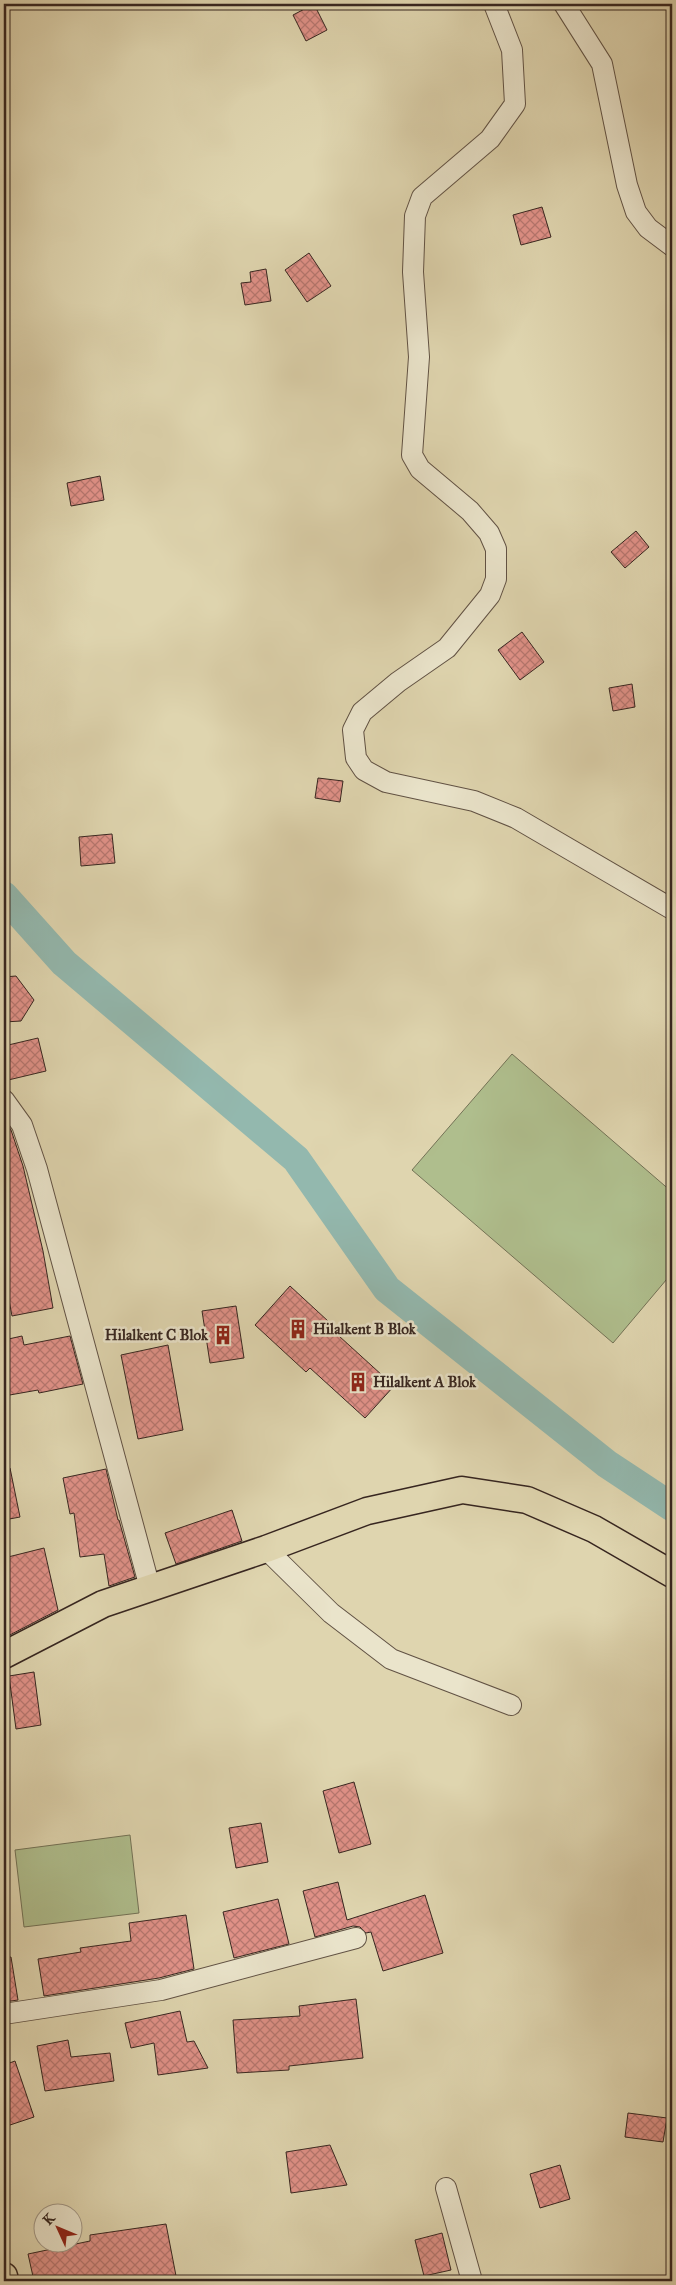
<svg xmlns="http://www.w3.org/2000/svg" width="676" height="2285" viewBox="0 0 676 2285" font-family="'IM FELL Great Primer',serif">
<defs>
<pattern id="building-cross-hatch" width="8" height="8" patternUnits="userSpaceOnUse" patternTransform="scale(1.25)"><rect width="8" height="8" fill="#e19289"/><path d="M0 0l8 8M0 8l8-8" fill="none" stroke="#b77770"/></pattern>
</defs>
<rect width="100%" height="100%" fill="#dfd5af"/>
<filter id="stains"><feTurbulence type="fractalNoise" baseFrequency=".004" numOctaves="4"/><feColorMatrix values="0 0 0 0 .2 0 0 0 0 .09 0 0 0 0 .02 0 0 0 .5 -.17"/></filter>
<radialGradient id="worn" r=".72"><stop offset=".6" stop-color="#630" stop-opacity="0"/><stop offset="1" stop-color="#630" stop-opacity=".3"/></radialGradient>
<g fill="#afbe8d" stroke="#737256">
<polygon points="512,1054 672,1192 672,1273 613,1343 412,1170"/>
<polygon points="130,1835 139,1913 24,1927 15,1850"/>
</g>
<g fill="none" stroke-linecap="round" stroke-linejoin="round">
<polyline stroke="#93b8ae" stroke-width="29" points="4,896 64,963 296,1159 387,1289 607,1464 672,1507"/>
</g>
<g fill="url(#building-cross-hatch)" stroke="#372620">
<polygon points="314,4 327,30 306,41 293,15"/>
<polygon points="542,207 551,237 521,245 513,215"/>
<polygon points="309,253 331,286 307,302 285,270"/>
<polygon points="266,269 271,301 245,305 241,283 251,282 250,272"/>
<polygon points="100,476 104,500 71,506 67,483"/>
<polygon points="636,531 649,547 625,568 611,552"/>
<polygon points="522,632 544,662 520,680 498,650"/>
<polygon points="632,684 635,707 613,711 609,688"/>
<polygon points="318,778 343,781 340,802 315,798"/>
<polygon points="112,834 115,863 81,866 79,837"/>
<polygon points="16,976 34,1000 21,1021 4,1022 4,977"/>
<polygon points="38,1038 46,1071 4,1081 4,1046"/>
<polygon points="4,1120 11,1130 23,1166 43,1251 53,1308 12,1316 4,1274"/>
<polygon points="290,1286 341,1333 339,1336 394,1386 365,1418 310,1368 306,1372 255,1325"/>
<polygon points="236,1306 244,1358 210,1363 202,1311"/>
<polygon points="22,1336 24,1345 70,1336 83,1384 39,1393 38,1390 4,1396 4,1340"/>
<polygon points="168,1345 183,1430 138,1439 121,1355"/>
<polygon points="10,1468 20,1517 4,1520 4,1469"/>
<polygon points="106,1469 118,1520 119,1520 135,1577 109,1586 104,1554 80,1557 74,1513 70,1514 63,1478"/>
<polygon points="232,1510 242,1541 176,1564 165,1533"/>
<polygon points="44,1548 58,1610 4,1638 4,1558"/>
<polygon points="34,1672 41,1725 16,1729 9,1676"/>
<polygon points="354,1782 371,1844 339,1853 323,1791"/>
<polygon points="261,1823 268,1862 236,1868 229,1828"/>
<polygon points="338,1882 347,1920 425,1895 443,1953 383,1971 371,1932 366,1933 360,1927 353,1926 315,1937 303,1891"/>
<polygon points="278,1899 289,1944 234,1958 223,1912"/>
<polygon points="186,1915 194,1969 159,1978 44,1996 38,1959 81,1952 80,1948 131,1941 129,1923"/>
<polygon points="11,1957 18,2000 4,2002 4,1958"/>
<polygon points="356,1999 363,2058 289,2066 289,2070 237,2073 233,2020 300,2016 299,2006"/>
<polygon points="180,2011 187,2042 194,2041 208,2068 158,2075 154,2043 131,2048 125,2023"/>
<polygon points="68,2040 71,2057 110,2053 114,2081 45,2091 37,2046"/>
<polygon points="15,2061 34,2117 4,2127 4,2065"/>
<polygon points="628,2113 667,2118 663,2142 625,2137"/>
<polygon points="330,2145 347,2185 291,2193 286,2152"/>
<polygon points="560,2165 570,2199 540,2208 530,2174"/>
<polygon points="166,2224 177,2281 34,2281 28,2254 90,2241 90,2235"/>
<polygon points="442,2233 451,2270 424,2276 415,2240"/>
</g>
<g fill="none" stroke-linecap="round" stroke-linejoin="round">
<defs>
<g id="minor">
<polyline points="494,4 512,50 515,104 490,139 422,197 415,216 413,272 419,357 412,455 420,469 470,511 489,533 496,549 496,579 490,595 447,648 398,682 362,712 353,730 356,758 364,770 386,782 474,801 516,818 672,909"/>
<polyline points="564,4 602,64 627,185 636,212 648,228 672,246"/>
<polyline points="4,1100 22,1125 37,1169 150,1588"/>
<polyline points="266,1549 331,1613 391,1659 511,1705"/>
<polyline points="4,2014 161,1990 356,1938"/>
<polyline points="446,2188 472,2281"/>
</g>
<g id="major">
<polyline points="4,1655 103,1604 266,1549 367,1511 462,1490 527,1500 594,1529 672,1574"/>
<polyline points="4,2276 5,2281"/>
</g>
</defs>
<use href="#minor" stroke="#615244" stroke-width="22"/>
<use href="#major" stroke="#372620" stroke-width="29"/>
<use href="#minor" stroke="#eae4cb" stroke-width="20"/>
<use href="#major" stroke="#dfd5af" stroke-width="26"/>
</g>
<defs>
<symbol id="building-bare" viewBox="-9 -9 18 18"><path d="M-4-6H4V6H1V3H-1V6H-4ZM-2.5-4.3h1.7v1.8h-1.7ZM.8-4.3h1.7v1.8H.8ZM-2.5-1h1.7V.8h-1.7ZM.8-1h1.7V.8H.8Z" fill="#8f2418" stroke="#eae4cb" stroke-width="2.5" paint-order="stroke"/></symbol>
</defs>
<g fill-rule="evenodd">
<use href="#building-bare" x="284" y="1315" width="28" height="28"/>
<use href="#building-bare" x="209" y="1321" width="28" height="28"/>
<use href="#building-bare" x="344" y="1368" width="28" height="28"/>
</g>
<g text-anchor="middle" stroke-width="5" stroke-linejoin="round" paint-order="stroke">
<g font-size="15" font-weight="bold" fill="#372620" stroke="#eae4cb" text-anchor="start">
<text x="313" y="1334">Hilalkent B Blok</text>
<text x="208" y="1340" text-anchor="end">Hilalkent C Blok</text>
<text x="373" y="1387">Hilalkent A Blok</text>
</g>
</g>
<rect width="676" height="2285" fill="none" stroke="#dfd5af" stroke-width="20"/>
<rect x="5" y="5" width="666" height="2275" fill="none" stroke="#372620" stroke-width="2.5"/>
<rect x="10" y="10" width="656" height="2265" fill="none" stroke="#372620"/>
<g transform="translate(58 2228) rotate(314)"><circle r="24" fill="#eae4cb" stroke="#a29887"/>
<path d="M0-4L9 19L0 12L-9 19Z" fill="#8f2418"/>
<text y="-8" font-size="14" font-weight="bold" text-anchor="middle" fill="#372620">K</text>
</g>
<rect width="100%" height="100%" filter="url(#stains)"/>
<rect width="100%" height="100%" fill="url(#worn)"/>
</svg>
